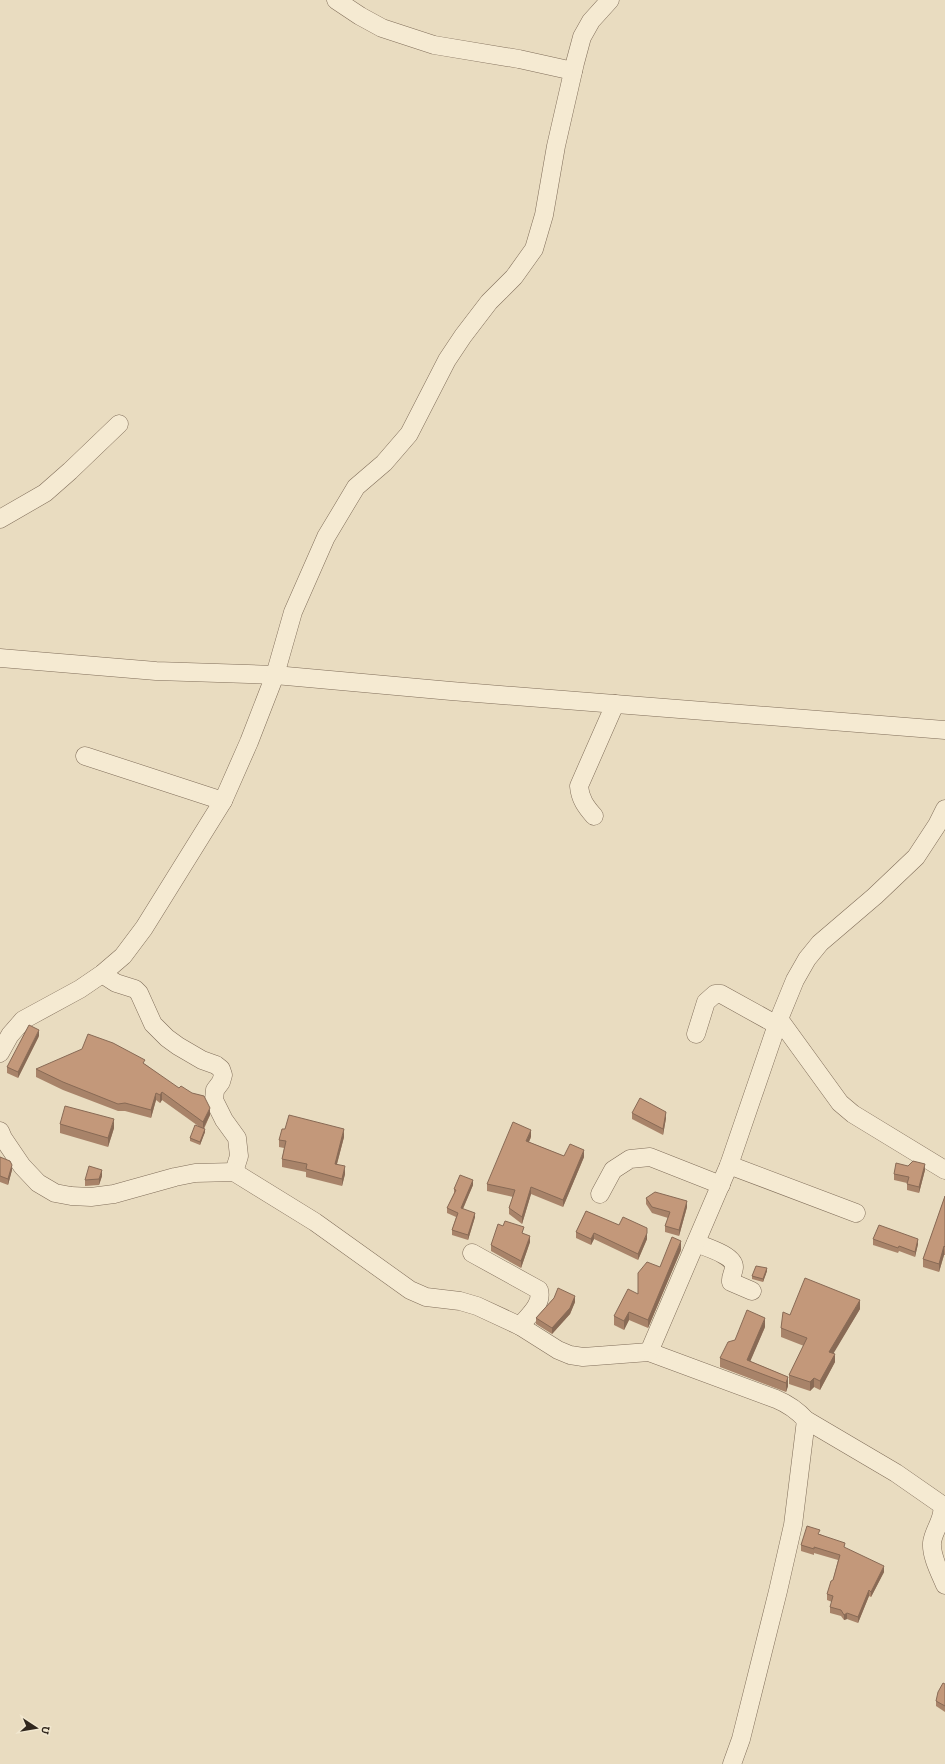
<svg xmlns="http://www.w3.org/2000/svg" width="945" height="1764" viewBox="0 0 945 1764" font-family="'Zilla Slab',serif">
<rect width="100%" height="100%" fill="#e9dcc0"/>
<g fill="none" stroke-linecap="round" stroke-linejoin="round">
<defs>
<g id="minor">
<polyline points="336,0 360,16 382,28 434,45 519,59 573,71"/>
<polyline points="0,519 45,493 70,471 119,424"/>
<polyline points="0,658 156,671 275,675 451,691 945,730"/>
<polyline points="85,756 223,801"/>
<path d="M594 816C586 807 580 799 579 786L615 704"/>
<polyline points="102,974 116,983 135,989 139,993 153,1024 167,1038 178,1046 202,1060 216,1065 221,1069 223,1075 221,1082 215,1090 214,1100 224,1120 237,1138 239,1156 234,1172"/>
<polyline points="779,1019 840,1103 853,1114 945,1170"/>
<polyline points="696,1034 706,1002 715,994 721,994 777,1025"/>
<polyline points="0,1053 10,1035 23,1020 80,989 102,974 123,956 144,928 223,801 249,742 275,675 293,612 326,537 356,487 384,463 409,434 447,360 463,336 489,302 514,277 534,249 544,215 556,146 575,63 582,37 591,21 610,0"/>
<path d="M0 1131 3 1138 22 1166 38 1183 55 1193 71 1196 91 1197 114 1194 175 1177 195 1173 234 1172 315 1222 410 1290 426 1297 460 1301 477 1306 520 1326 558 1350 570 1355 583 1357 649 1352 776 1399C788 1404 797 1410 806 1420L896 1473 942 1505C945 1519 933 1530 932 1543 931 1556 940 1573 945 1585"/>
<polyline points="729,1165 856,1213"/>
<polyline points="600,1194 613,1170 630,1159 650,1157 721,1185"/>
<path d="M696 1243C705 1247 734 1255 734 1267 734 1272 730 1277 731 1282L752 1291"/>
<path d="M472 1253 539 1290C543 1304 528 1316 520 1326"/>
<polyline points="649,1352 729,1165 779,1019 795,980 807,959 820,943 875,896 916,857 937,825 945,809"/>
<polyline points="732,1764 741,1739 778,1591 793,1525 806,1420"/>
</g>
</defs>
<use href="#minor" stroke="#806e5a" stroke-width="19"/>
<use href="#minor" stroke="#f5ead2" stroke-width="18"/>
</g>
<g fill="#a88369">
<polygon points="39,1036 18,1078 7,1073 7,1067"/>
<polygon points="145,1064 210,1115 204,1129 205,1132 200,1145 190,1141 190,1138 201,1128 162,1100 160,1103 156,1100 151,1118 125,1111 118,1111 63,1090 36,1077 36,1069"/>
<polygon points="632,1113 666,1118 663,1135 632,1119"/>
<polygon points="60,1124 114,1128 108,1147 60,1133"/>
<polygon points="344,1137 337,1164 345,1174 342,1186 306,1177 306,1172 282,1167 282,1159 284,1148 279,1147 279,1140"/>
<polygon points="531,1137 529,1142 564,1156 584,1157 563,1207 531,1194 522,1224 509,1214 509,1208 513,1197 487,1191 487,1184"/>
<polygon points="0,1157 12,1170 8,1185 0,1182"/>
<polygon points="925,1170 919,1193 907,1190 907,1183 894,1180 894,1174"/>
<polygon points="102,1176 99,1185 85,1186 85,1180"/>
<polygon points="473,1185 463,1209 475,1217 468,1240 452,1235 452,1230 456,1217 447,1213 447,1208 454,1193 454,1189"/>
<polygon points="945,1196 945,1255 944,1255 939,1272 923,1267 923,1259"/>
<polygon points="646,1198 687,1207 679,1236 665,1232 665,1226 668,1218 652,1213 646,1204"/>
<polygon points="586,1211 647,1239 638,1260 594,1239 591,1245 576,1238 576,1232"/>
<polygon points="503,1226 524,1234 530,1242 521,1268 491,1251 491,1245"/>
<polygon points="873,1239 918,1244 915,1257 899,1251 898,1253 873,1245"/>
<polygon points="681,1250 648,1328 629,1320 624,1330 614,1325 614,1316 638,1294"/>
<polygon points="767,1271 763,1282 752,1279 752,1276"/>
<polygon points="554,1298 575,1302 570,1314 552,1334 536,1324 536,1318"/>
<polygon points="860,1309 833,1353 835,1362 820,1390 814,1387 810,1391 789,1384 789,1375 804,1346 781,1337 781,1328 790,1315"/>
<polygon points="765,1327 750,1361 788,1377 788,1386 786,1392 720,1367 720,1358 735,1340"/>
<polygon points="820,1534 845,1548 884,1572 871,1597 869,1596 858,1623 847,1619 844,1620 841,1616 830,1613 830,1607 832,1602 827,1600 827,1594 833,1580 838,1560 814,1553 814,1555 801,1551 801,1545"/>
<polygon points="945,1684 945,1712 936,1706 936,1701"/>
</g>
<g fill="#886a55">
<polygon points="39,1030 39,1036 18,1078 18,1072"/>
<polygon points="162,1092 162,1100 160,1103 160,1095"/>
<polygon points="156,1093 156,1100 151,1118 151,1110"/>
<polygon points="210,1108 210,1115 203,1129 203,1122"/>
<polygon points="666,1112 666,1118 663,1135 663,1129"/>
<polygon points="114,1119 114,1128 108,1147 108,1138"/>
<polygon points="205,1129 205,1132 200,1145 200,1142"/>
<polygon points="344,1129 344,1137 335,1171 335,1164"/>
<polygon points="531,1130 531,1137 526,1148 526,1141"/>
<polygon points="584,1150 584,1157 563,1207 563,1200"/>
<polygon points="925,1164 925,1170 919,1193 919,1187"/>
<polygon points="12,1165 12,1170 8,1185 8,1179"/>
<polygon points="345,1166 345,1174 342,1186 342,1179"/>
<polygon points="102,1170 102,1176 99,1185 99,1179"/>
<polygon points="473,1180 473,1185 461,1213 461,1208"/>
<polygon points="531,1187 531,1194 522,1224 522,1217"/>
<polygon points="687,1201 687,1207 679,1236 679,1230"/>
<polygon points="475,1213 475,1217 468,1240 468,1235"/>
<polygon points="594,1233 594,1239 591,1245 591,1239"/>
<polygon points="647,1233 647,1239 638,1260 638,1254"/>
<polygon points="530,1236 530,1242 521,1268 521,1261"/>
<polygon points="918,1239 918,1244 915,1257 915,1252"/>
<polygon points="681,1241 681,1250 648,1328 648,1320"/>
<polygon points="944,1246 944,1255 939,1272 939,1264"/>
<polygon points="767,1268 767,1271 763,1282 763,1279"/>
<polygon points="575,1296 575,1302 570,1314 552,1334 552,1328"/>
<polygon points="860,1300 860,1309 829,1361 829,1352"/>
<polygon points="629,1312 629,1320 624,1330 624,1321"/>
<polygon points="765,1318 765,1327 747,1369 747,1360"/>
<polygon points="835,1354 835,1362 820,1390 820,1381"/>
<polygon points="788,1377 788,1386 786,1392 786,1383"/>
<polygon points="814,1378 814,1387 810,1391 810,1382"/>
<polygon points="884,1566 884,1572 871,1597 871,1592"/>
<polygon points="869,1590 869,1596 858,1623 858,1617"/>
<polygon points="847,1613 847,1619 844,1620 844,1615"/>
</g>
<g fill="#c3987a" stroke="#886a55">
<polygon points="29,1025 39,1030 18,1072 7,1067"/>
<polygon points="88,1034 113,1043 145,1060 143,1063 179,1088 181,1086 192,1093 204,1096 210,1108 203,1122 162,1092 160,1095 156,1093 151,1110 125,1103 118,1104 63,1082 36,1069 82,1049"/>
<polygon points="640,1098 666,1112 663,1129 632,1113"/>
<polygon points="65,1106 114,1119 108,1138 60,1124"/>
<polygon points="289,1115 344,1129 335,1164 345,1166 342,1179 306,1169 307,1164 282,1159 286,1141 279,1140 282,1129 285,1129"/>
<polygon points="513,1122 531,1130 526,1141 564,1156 570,1144 584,1150 563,1200 531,1187 522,1217 509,1208 515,1190 487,1184"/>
<polygon points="195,1125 205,1129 200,1142 190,1138"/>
<polygon points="0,1157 10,1161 12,1165 8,1179 0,1176"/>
<polygon points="913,1161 925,1164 919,1187 907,1184 909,1177 894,1174 896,1163 908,1166"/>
<polygon points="89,1166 102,1170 99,1179 85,1180"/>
<polygon points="460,1175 473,1180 461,1208 475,1213 468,1235 452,1230 458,1213 447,1208 456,1190 454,1189"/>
<polygon points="655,1192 687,1201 679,1230 665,1226 670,1212 652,1207 646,1198"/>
<polygon points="945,1196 945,1247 944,1246 939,1264 923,1259"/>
<polygon points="586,1211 619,1225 623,1217 647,1228 647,1233 638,1254 594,1233 591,1239 576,1232"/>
<polygon points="505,1221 524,1227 522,1233 530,1236 521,1261 491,1245 498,1224 503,1226"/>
<polygon points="879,1225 918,1239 915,1252 899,1246 898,1248 873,1239"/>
<polygon points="672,1237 681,1241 648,1320 629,1312 624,1321 614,1316 628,1289 638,1294 638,1273 647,1262 660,1267"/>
<polygon points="756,1266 767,1268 763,1279 752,1276"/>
<polygon points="805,1278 860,1300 829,1352 835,1354 820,1381 814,1378 810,1382 789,1375 807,1338 781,1328 783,1312 790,1315"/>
<polygon points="558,1288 575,1296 570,1308 552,1328 536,1318 554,1298"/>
<polygon points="747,1310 765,1318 747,1360 788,1377 786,1383 720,1358 728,1342 735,1340"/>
<polygon points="807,1526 820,1530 818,1534 845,1543 844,1547 884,1566 871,1592 869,1590 858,1617 847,1613 844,1615 841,1610 830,1607 833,1596 827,1594 831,1581 833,1580 840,1555 814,1547 814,1549 801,1545"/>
<polygon points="943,1683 945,1684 945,1706 936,1701 938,1692"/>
</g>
<g transform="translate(36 1728) rotate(102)" stroke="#f1e7cf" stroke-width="3" paint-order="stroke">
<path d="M0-3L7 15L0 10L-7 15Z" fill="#31271d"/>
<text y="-6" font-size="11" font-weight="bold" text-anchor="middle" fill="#31271d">U</text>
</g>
</svg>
